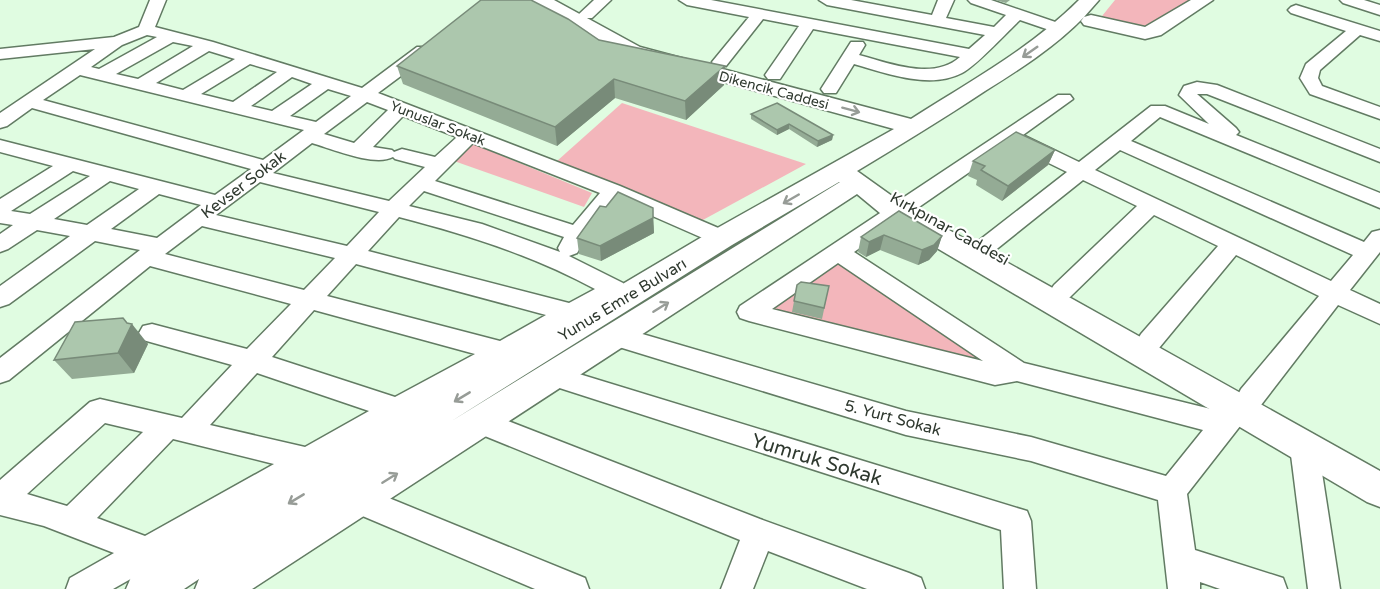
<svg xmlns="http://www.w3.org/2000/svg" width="1380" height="589" viewBox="0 0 1380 589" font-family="'Varela Round',sans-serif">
<rect width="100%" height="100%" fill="#e0fce1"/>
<g fill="#f3b6bb">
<polygon points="1115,0 1191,0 1144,31 1098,21"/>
<polygon points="622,103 806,164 701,221 557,161"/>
<polygon points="471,143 592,193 584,207 454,161"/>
<polygon points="838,258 997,364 991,367 762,309"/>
</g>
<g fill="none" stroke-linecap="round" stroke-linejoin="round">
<defs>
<g id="minor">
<path d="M150 0H166L155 27 213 42 362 88 417 47H429L431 51 429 55 378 93 620 186 730 233 733 238 730 243 722 245 714 243 616 200 586 238 577 253 569 256 623 283 627 289 623 295 407 417 174 553 170 567 159 571 150 568 113 589H66L70 578 114 553 44 526 0 515V480L90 402 100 399 182 418 232 365 143 340 139 333 143 326 152 324 247 349 291 304 150 266 9 380 0 383V358L140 250 95 241 9 304 0 307V286L70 236 37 230 8 249 0 252V234L13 225 0 223V199L53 166 0 152V140L215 195 251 169 32 108 7 126 0 128V113L95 49 0 59V49L114 37 139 27ZM147 35 157 37 99 69 91 67 122 45ZM173 42 193 46 138 79 116 74ZM209 51 235 59 183 90 156 83ZM250 64 277 72 233 102 201 94ZM80 75 304 130 263 160 43 100ZM292 77 312 84 272 111 251 106ZM328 89 351 96 316 122 290 116ZM367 102 388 110 354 143 324 134ZM403 116 457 137 435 157 402 149 394 152 392 150 373 147ZM312 143C332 149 375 167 393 157L395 159 425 167 389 201 273 173ZM473 143 600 193 573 225 435 181ZM73 171 90 176 30 214 11 211ZM110 181 139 189 87 225 54 219ZM260 182 379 212 347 246 216 215ZM424 191 564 237 558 248 560 252 482 224 409 206ZM159 194 201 205 157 238 111 229ZM399 217C468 235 532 255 595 289L569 303 368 251ZM202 226 335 258 304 290 165 254ZM356 264 546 315 500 341 327 296ZM314 310 475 354 395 397 272 357ZM257 373 369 411 305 447 210 425ZM105 423 143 432 67 506 27 494ZM173 439 274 464 145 536 97 518Z"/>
<polygon points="594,0 611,0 592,18 580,18 578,15"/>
<path d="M679 0H711L969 49 985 35 827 5 819 0H851L932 15 938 0H954L946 18 994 27 1006 15 971 3 968 0H991L1067 26 1069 29 1061 34 1020 20C1006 33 976 66 962 73 930 90 886 73 854 64L836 93H824L821 89 851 42H863L865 45 859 55C889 63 933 81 960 57L813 29 780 79H768L765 75 799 26 763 19 726 66H714L712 62 749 17 687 5Z"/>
<polygon points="1340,0 1364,0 1380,5 1380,15 1343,3"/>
<polygon points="1296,5 1380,31 1380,41 1360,35 1320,70 1318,78 1322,86 1380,107 1380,119 1310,94 1300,78 1306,64 1346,31 1291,13 1288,10 1291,7"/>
<path d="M1197 82 1217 85 1380 149V162L1207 94H1197L1236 128 1239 132 1236 135 1380 193V208L1160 117 1131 141 1364 242 1372 232 1380 230V252L1350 290 1380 304V324L1338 305 1261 405 1251 408 1244 406 1248 413 1244 421 1187 494 1195 550 1283 578 1287 589H1220L1200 582V589H1168L1158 500 1031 461 906 435 606 343 602 336 606 329 615 326 906 411 1031 437 1166 476 1203 430 1017 381 995 385 749 321 740 318 737 312 740 306 1058 95H1070L1073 99 1023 135 1079 162 1151 106H1165L1209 124 1179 95 1184 86ZM1010 144 1067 172 977 242 974 247 977 252 985 255 993 252 1083 180 1137 206 1054 285 1050 291 1054 297 1062 300 1070 297 1154 215 1218 246 1141 334 1137 341 1141 348 1150 351 1159 348 1236 255 1319 296 1241 389 1237 397 1241 404C1231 401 1226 403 1219 411L1024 363 854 252ZM1120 150 1353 255 1331 281 1095 170ZM838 263 983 361 772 309Z"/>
<polygon points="553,366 1027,511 1031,521 1036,589 1004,589 1001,530 544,383 540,376 544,369"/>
<polygon points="480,410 760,519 909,573 921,578 925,589 867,589 768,551 753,589 721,589 740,540 470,430 466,422 470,414"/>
<polygon points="1304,435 1314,438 1318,447 1340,589 1308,589 1290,447 1294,438"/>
<polygon points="357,485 585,578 589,589 535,589 346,509 342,499 346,489"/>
</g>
<path id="major" d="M531 0H554L640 47 911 119C969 82 1030 49 1079 0H1099L1084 17 1091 15 1145 27 1191 0H1213L1161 35 1145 39 1084 25 1081 21 1084 17C1055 47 1020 69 985 91 943 119 900 145 857 171L906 206 1380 471V507L1367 502 886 218 857 194 252 589H195L199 579 184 589H126L132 575 712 231 894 129 626 55 533 4ZM839 182H840L450 422 732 245Z"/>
</defs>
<use href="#minor" stroke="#627b63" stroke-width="3"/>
<use href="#major" stroke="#627b63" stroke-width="3"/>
<use href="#minor" fill="#fff" fill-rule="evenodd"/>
<use href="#major" fill="#fff" fill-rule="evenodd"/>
</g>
<g fill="#94ab95">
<polygon points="995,0 1010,0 1006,3"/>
<polygon points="599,40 724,85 686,120 615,98 557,146 403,84 397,66"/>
<polygon points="751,114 833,135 832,140 817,147 789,129 777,135 751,119"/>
<polygon points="1055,150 1048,165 1002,201 976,185 977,180 968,176 973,161"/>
<polygon points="606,207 653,208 654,233 601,261 579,254 577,238"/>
<polygon points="899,211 942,236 937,251 929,260 918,265 880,250 866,257 858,252 861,237"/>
<polygon points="797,285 829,286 822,319 792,312"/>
<polygon points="127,323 148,344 134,373 72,379 54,360"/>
</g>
<g fill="#788b79">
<polygon points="725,66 724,85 686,120 685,101"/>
<polygon points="614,79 615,98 557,146 555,127"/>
<polygon points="789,124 789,129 777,135 777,130"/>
<polygon points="833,135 832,140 817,147 818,141"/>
<polygon points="1055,150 1048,165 1002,201 1008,186"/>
<polygon points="653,218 654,233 601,261 600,246"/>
<polygon points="884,235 880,250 866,257 869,242"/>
<polygon points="942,236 937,251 929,260 918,265 922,250"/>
<polygon points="132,324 148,344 134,373 118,353"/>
</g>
<g fill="#acc7ad" stroke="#788b79" stroke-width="1.5">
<polygon points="481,0 531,0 568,19 599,40 725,66 685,101 614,79 555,127 397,66"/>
<polygon points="777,103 833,135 818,141 789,124 777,130 751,114"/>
<polygon points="1016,132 1055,150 1008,186 981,170 985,166 973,161"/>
<polygon points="618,192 653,208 653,218 600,246 577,238 600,206 606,207"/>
<polygon points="899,211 942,236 934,245 922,250 884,235 869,242 861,237"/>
<polygon points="801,282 829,286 824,308 794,301 797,285"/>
<polygon points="123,318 127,323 132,324 118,353 54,360 75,322"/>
</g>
<defs><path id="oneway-shaft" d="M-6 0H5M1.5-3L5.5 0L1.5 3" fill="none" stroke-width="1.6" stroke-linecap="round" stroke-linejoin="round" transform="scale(1.5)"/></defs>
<g stroke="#979c97">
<use href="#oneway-shaft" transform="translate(1030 52) rotate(145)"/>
<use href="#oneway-shaft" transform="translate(851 110) rotate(15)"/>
<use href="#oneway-shaft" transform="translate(791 199) rotate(150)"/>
<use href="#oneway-shaft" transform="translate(661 307) rotate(-32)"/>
<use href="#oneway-shaft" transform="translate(462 397) rotate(149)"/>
<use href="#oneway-shaft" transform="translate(390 478) rotate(-32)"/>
<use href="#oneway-shaft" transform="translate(296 499) rotate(149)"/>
</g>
<g text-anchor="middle" stroke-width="4.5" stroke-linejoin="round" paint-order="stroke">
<g font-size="14" fill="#2f392f" stroke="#fff">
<text transform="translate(774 90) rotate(15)" y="5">Dikencik Caddesi</text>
<text transform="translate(438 123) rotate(21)" y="5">Yunuslar Sokak</text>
</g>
<g font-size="16" fill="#2f392f" stroke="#fff">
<text transform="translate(243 184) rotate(-37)" y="6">Kevser Sokak</text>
<text transform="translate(950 228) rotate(29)" y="6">Kırkpınar Caddesi</text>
<text transform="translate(622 299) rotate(-31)" y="6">Yunus Emre Bulvarı</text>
<text transform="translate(893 417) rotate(15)" y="6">5. Yurt Sokak</text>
</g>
<g font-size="20" fill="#2f392f" stroke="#fff">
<text transform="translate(817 459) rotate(17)" y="7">Yumruk Sokak</text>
</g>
</g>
</svg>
